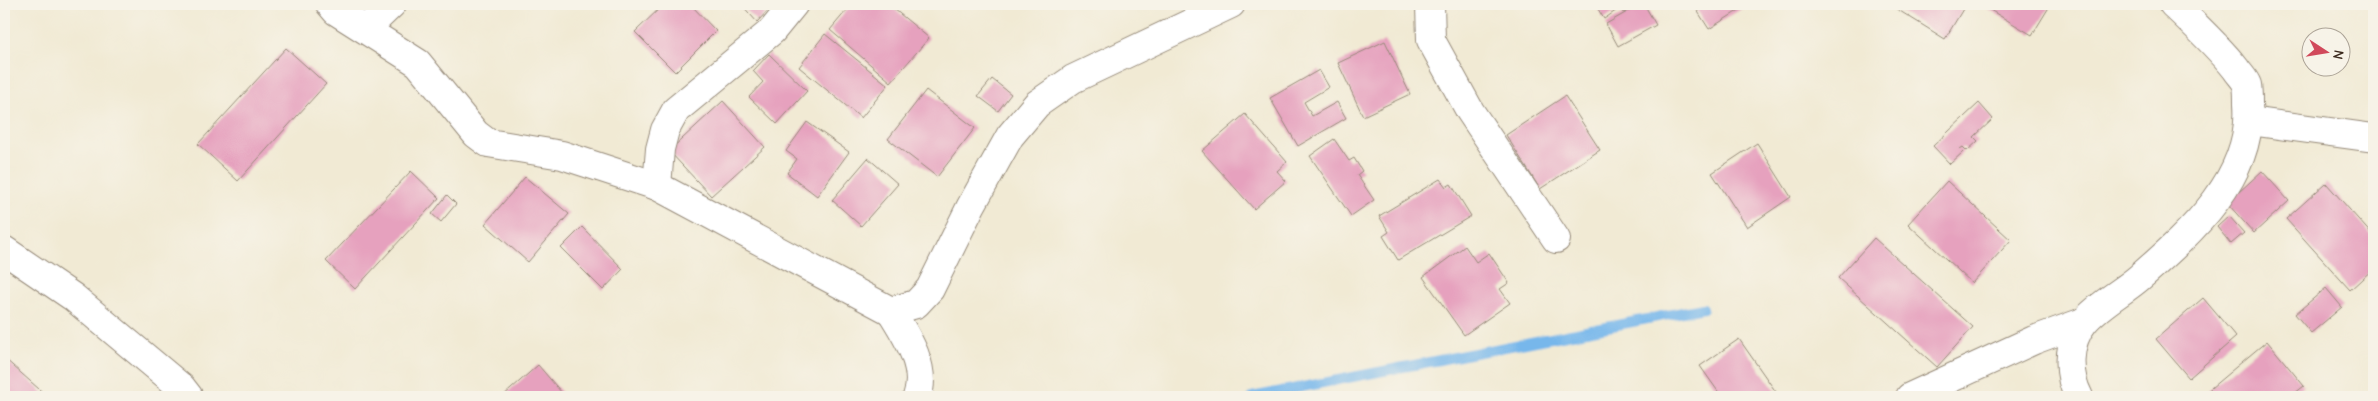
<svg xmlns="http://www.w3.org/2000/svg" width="2378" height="401" viewBox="0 0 2378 401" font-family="'Comic Neue',sans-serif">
<rect width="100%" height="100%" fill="#f7f3e8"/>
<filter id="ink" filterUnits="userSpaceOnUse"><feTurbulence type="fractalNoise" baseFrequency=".02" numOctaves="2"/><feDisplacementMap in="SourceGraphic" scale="10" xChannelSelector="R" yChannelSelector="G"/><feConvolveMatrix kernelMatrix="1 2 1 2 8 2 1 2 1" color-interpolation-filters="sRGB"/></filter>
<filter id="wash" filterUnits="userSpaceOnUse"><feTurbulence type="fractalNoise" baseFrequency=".0096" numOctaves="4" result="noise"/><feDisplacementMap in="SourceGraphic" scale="20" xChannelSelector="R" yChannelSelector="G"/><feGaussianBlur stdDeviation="1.12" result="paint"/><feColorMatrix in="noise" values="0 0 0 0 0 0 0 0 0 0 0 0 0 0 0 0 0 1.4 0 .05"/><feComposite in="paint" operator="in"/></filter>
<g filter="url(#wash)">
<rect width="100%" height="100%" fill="#f1ead4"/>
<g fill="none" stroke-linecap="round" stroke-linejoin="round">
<polyline stroke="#77b7eb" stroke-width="10" points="1252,397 1703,308"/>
</g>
<g id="blocks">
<g fill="#e6a1be">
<polygon points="664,4 690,4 716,31 675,72 635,32"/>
<polygon points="741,4 772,4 773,5 757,22"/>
<polygon points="852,4 888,4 929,38 891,82 830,30"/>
<polygon points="1595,4 1637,4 1623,13 1620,8 1604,19"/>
<polygon points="1641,4 1644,4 1656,25 1618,46 1606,24"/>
<polygon points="1693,4 1749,4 1709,29"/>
<polygon points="1898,4 1966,4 1945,39 1895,8"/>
<polygon points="1980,4 2051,4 2032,35"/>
<polygon points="825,34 888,85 861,118 799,67"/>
<polygon points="1385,41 1410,94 1363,116 1338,63"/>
<polygon points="286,48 326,84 238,181 198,144"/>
<polygon points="769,54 807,91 777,124 749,97 763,82 753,71"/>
<polygon points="1319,70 1329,87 1304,102 1312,116 1337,102 1346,118 1298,146 1270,98"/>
<polygon points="992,79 1011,94 998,111 978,96"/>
<polygon points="926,90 975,128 937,177 888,139"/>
<polygon points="1565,96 1600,150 1540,189 1506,135"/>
<polygon points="723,101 765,147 711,196 669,151"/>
<polygon points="1979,103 1993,119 1974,137 1978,141 1967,151 1963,147 1960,149 1963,152 1950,164 1933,146"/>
<polygon points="1245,114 1287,162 1277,171 1286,181 1254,209 1202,151"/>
<polygon points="807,122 849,152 817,196 787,173 797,159 786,151"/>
<polygon points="1334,139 1349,161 1354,158 1362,171 1357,175 1374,200 1351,216 1310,156"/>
<polygon points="1757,143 1791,197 1747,227 1712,173"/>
<polygon points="868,158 898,184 861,226 832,200"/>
<polygon points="411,171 439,198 355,289 326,261"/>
<polygon points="2262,171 2289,201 2254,233 2227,203"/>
<polygon points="525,177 569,214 528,262 485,224"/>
<polygon points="1440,179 1446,187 1451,184 1471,216 1398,260 1383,236 1389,232 1379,216"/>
<polygon points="1947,181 2011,240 1972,283 1908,224"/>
<polygon points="2326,183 2374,237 2374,268 2350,290 2286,219"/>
<polygon points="447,195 456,204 441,222 432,214"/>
<polygon points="2229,216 2244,233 2231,244 2217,227"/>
<polygon points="582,227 623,269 603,290 561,248"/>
<polygon points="1874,238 1973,327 1937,367 1838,278"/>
<polygon points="1465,246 1476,262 1489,253 1509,283 1500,289 1510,303 1464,335 1423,277"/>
<polygon points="2326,288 2342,307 2311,333 2295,314"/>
<polygon points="2203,298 2236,337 2189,378 2156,339"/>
<polygon points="1739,339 1776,392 1768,397 1722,397 1700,366"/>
<polygon points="2267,341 2304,386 2290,397 2209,397 2205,393"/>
<polygon points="4,358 48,397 4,397"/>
<polygon points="538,365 562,393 557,397 502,397"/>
</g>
</g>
</g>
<g filter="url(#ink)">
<use href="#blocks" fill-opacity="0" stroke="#968a79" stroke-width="1"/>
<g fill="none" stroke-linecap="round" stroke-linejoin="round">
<defs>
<g id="minor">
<polyline points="330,4 336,11 418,63 476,134 488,143 562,155 657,186 891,311 916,304 930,289 971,206 1010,136 1037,104 1073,79 1231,4"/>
<polyline points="1430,4 1431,40 1470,111 1556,239"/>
<polyline points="366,29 392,4"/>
<polyline points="2250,121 2374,138"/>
<polyline points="657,186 660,149 665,130 676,110 772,31 794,4"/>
<polyline points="4,250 73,297 182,388 189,397"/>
<path d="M891 311C906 335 928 368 917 397"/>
<polyline points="1910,397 2034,340 2083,322"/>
<path d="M2079 397C2067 374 2067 343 2084 322 2099 304 2123 292 2140 277 2191 232 2254 177 2248 104 2248 98 2248 90 2247 85 2245 79 2239 74 2236 69 2217 45 2195 25 2173 4"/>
</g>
</defs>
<use href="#minor" stroke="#968a79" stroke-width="30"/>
<use href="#minor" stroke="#fff" stroke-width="28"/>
</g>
</g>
<rect width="2378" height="401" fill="none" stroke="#f7f3e8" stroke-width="20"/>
<g transform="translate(2326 52) rotate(102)"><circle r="24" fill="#f7f3e8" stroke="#aca397"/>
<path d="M0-4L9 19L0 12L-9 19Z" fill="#d1495b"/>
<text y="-8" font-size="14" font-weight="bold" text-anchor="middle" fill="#3b2a1e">N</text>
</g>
</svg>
